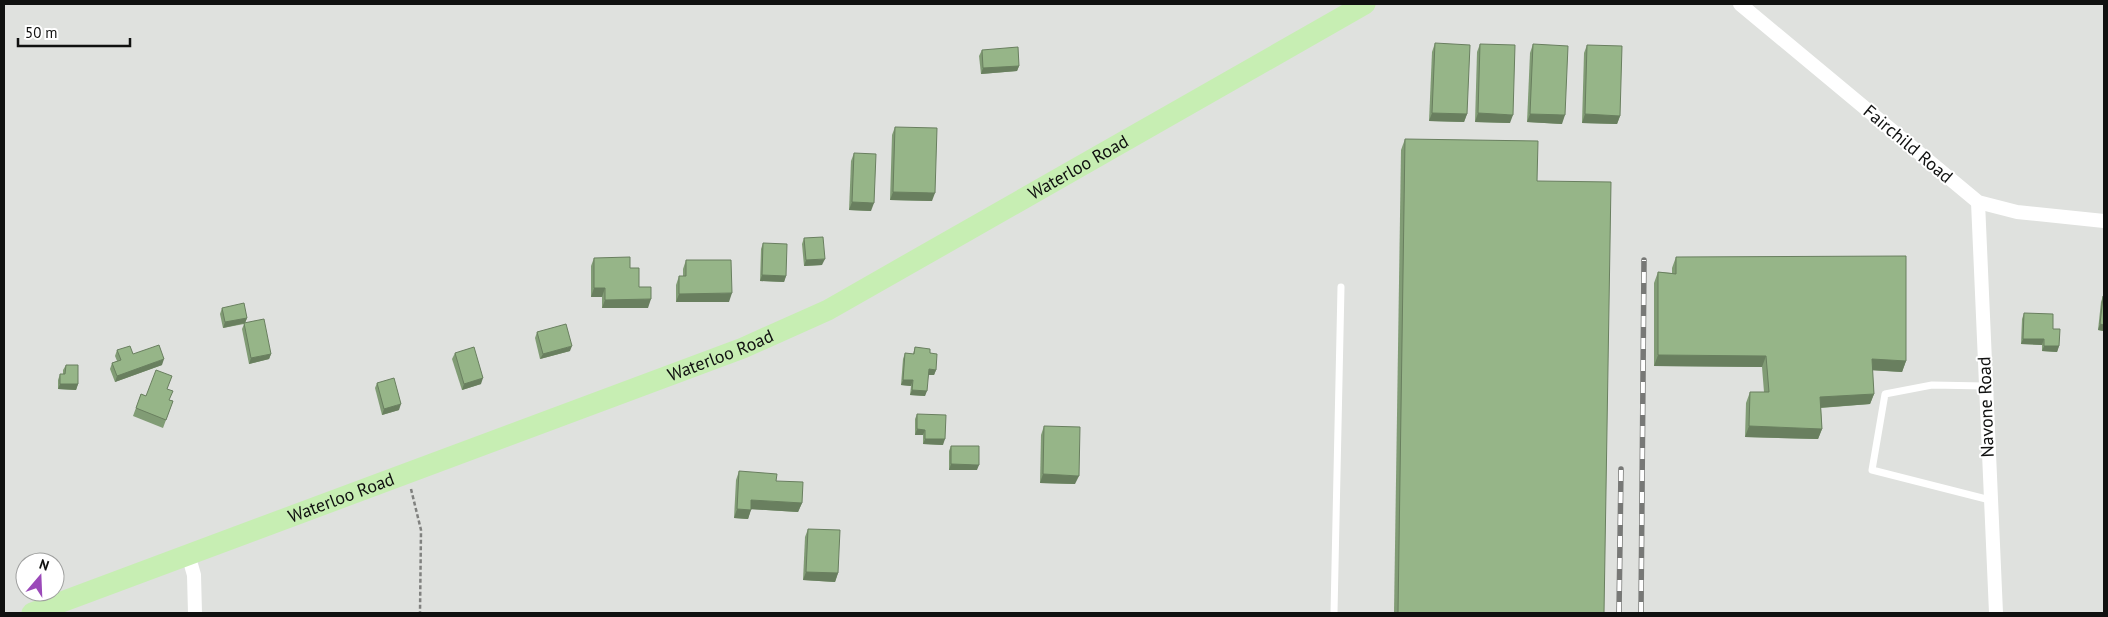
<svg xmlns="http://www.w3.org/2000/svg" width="2108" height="617" viewBox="0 0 2108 617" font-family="'PT Sans',sans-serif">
<rect width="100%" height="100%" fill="#dfe1de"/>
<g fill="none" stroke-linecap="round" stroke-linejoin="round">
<polyline stroke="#80817f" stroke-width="2.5" stroke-dasharray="4 2.5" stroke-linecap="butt" points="411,489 421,530 420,613"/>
<g stroke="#fff" stroke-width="7">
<polyline points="1985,386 1932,385 1885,394 1872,470 1990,500"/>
<polyline points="1334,613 1341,287"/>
</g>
<g stroke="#fff" stroke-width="14">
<polyline points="1740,4 1978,202 2017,212 2104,221"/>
<polyline points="1978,202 1996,613"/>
<polyline points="188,554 194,575 195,613"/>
</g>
<path stroke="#c7eeb3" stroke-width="21" id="s1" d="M32 613 743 348 828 310 1365 4"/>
<defs>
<g id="rail">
<polyline points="1619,613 1621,469"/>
<polyline points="1641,613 1644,260"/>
</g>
</defs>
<use href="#rail" stroke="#777876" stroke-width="5.5"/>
<use href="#rail" stroke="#fff" stroke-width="4" stroke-dasharray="11" stroke-linecap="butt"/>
</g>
<g fill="#819c75">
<polygon points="1435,43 1467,114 1464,122 1429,121 1432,52"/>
<polygon points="1480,44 1510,123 1475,122 1477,52"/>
<polygon points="1533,44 1562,124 1527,122 1530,53"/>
<polygon points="1587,45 1620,116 1617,124 1582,123 1584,53"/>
<polygon points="982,50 1019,66 1017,71 981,74 979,56"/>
<polygon points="895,127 932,201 890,200 892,135"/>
<polygon points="1405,139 1537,181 1604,613 1394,613 1401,150"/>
<polygon points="854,153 871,211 849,210 851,161"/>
<polygon points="804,238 822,265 804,266 802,244"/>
<polygon points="763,243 786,276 784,282 760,281 761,249"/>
<polygon points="1676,257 1906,361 1902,372 1872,370 1874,394 1870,404 1821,408 1822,429 1818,439 1745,437 1746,403 1750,392 1764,392 1762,367 1654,366 1654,283 1658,272 1672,273 1672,268"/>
<polygon points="594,258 630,268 648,308 602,308 602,297 591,297 591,266"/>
<polygon points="686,260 729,302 676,302 676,285 679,276 683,276 683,269"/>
<polygon points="2103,296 2104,331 2098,330 2101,302"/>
<polygon points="222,308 247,318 245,323 271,354 269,359 249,364 242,329 244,324 223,328 220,314"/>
<polygon points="2024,313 2053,329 2059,346 2057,352 2042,351 2042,345 2021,344 2022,319"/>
<polygon points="537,332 570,351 540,359 535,338"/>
<polygon points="915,347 930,353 936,370 934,375 928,375 925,396 910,395 911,386 901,385 903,359 905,353 913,354"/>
<polygon points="117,350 133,354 162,365 115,382 110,369 112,363 117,361 115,356"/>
<polygon points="455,353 481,384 462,390 452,359"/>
<polygon points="66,365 78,384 76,390 58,389 58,380 60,374 63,374 63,370"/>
<polygon points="377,383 399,410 382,415 375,388"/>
<polygon points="167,389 169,400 173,401 163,428 133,416 141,394 146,396"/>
<polygon points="917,414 943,445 923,444 923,435 915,435 915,419"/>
<polygon points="1044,426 1075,484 1040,483 1041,435"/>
<polygon points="951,446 977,470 949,470 949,451"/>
<polygon points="739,471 776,481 802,503 798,512 751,509 748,519 734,518 736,480"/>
<polygon points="808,529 838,573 835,582 803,580 805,537"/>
</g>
<g fill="#697f5f">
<polygon points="1019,66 1017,71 981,74 983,68"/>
<polygon points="1432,113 1467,114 1464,122 1429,121"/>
<polygon points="1478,113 1513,115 1510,123 1475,122"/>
<polygon points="1530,114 1565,115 1562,124 1527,122"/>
<polygon points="1585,114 1620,116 1617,124 1582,123"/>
<polygon points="893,192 935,193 932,201 890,200"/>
<polygon points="852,202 874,203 871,211 849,210"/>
<polygon points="825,259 822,265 804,266 806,260"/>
<polygon points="762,275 786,276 784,282 760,281"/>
<polygon points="594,288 605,288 602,297 591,297"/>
<polygon points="732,293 729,302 676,302 679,294"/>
<polygon points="651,299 648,308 602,308 605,300"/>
<polygon points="247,318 245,323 223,328 225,322"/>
<polygon points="2100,324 2104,325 2104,331 2098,330"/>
<polygon points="2023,339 2044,339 2042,345 2021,344"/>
<polygon points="572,346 570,351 540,359 543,354"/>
<polygon points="2044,346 2059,346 2057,352 2042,351"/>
<polygon points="271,354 269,359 249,364 251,358"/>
<polygon points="1658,355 1766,356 1762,367 1654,366"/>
<polygon points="164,359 162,365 115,382 117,376"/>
<polygon points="1872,359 1906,361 1902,372 1868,370"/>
<polygon points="929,369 936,370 934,375 927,375"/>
<polygon points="483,378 481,384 462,390 464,384"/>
<polygon points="903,380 913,380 911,386 901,385"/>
<polygon points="60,384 78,384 76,390 58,389"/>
<polygon points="912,390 927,391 925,396 910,395"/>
<polygon points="1874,394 1870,404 1816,408 1820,397"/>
<polygon points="401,404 399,410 382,415 384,409"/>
<polygon points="1749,426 1822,429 1818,439 1745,437"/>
<polygon points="917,429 925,430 923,435 915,435"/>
<polygon points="925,439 945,439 943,445 923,444"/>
<polygon points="951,464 979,465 977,470 949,470"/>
<polygon points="1043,474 1079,476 1075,484 1040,483"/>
<polygon points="751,500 802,503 798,512 748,509"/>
<polygon points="737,509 751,510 748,519 734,518"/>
<polygon points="806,572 838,573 835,582 803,580"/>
</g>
<g fill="#96b588" stroke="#697f5f">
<polygon points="1435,43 1470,45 1467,114 1432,113"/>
<polygon points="1480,44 1515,45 1513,115 1478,113"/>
<polygon points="1533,44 1568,46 1565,115 1530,114"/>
<polygon points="1587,45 1622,46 1620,116 1585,114"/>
<polygon points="1018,47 1019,66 983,68 982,50"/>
<polygon points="895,127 937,128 935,193 893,192"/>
<polygon points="1405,139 1538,141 1537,181 1611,182 1604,613 1398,613"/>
<polygon points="854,153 876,154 874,203 852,202"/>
<polygon points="823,237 825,259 806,260 804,238"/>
<polygon points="763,243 787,244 786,276 762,275"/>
<polygon points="1906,256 1906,361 1872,359 1874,394 1820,397 1822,429 1749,426 1750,392 1769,392 1766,356 1658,355 1658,272 1676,274 1676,257"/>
<polygon points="630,257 630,268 639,268 639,287 651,287 651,299 605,300 605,288 594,288 594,258"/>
<polygon points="686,260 731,260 732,293 679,294 679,276 686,276"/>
<polygon points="2103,296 2104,296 2104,325 2100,324"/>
<polygon points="244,303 247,318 225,322 222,308"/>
<polygon points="2024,313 2053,314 2053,329 2060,329 2059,346 2044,346 2044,339 2023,339"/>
<polygon points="264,319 271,354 251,358 244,323"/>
<polygon points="566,324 572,346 543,354 537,332"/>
<polygon points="159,345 164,359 117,376 112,363 121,360 117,350 130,346 133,354"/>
<polygon points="474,347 483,378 464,384 455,353"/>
<polygon points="915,347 930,349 930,353 937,354 936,370 929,369 927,391 912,390 913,380 903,380 905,353 914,354"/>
<polygon points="66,365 78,365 78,384 60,384 60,374 65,374"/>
<polygon points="156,370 172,376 167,389 173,391 169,400 173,401 166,420 136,408 141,394 146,396"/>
<polygon points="394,378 401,404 384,409 377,383"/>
<polygon points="917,414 946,415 945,439 925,439 925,430 917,429"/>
<polygon points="1044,426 1080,427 1079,476 1043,474"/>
<polygon points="951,446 979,446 979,465 951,464"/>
<polygon points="739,471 777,474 776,481 803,482 802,503 751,500 751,510 737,509"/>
<polygon points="808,529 840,530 838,573 806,572"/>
</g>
<g text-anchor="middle" stroke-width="4" stroke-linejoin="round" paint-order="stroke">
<g font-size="18" fill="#101110" stroke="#fff">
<text transform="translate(1908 144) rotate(40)" y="6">Fairchild Road</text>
<text dy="6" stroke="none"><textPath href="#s1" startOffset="1140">Waterloo Road</textPath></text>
<text dy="6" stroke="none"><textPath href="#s1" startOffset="735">Waterloo Road</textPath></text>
<text transform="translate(1986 407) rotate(-92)" y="6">Navone Road</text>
<text dy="6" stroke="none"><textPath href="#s1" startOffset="330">Waterloo Road</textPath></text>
</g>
</g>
<rect width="2108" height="617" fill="none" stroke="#101110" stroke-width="10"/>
<g transform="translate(40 577) rotate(19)"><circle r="24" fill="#ffffff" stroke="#9fa09f"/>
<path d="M0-4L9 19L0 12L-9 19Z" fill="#9b49b9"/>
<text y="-8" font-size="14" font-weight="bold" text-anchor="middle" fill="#101110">N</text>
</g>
<path d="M18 38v8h112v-8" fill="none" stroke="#101110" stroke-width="2.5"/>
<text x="25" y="38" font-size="15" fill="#101110" stroke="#ffffff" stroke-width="4" paint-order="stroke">50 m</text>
</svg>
